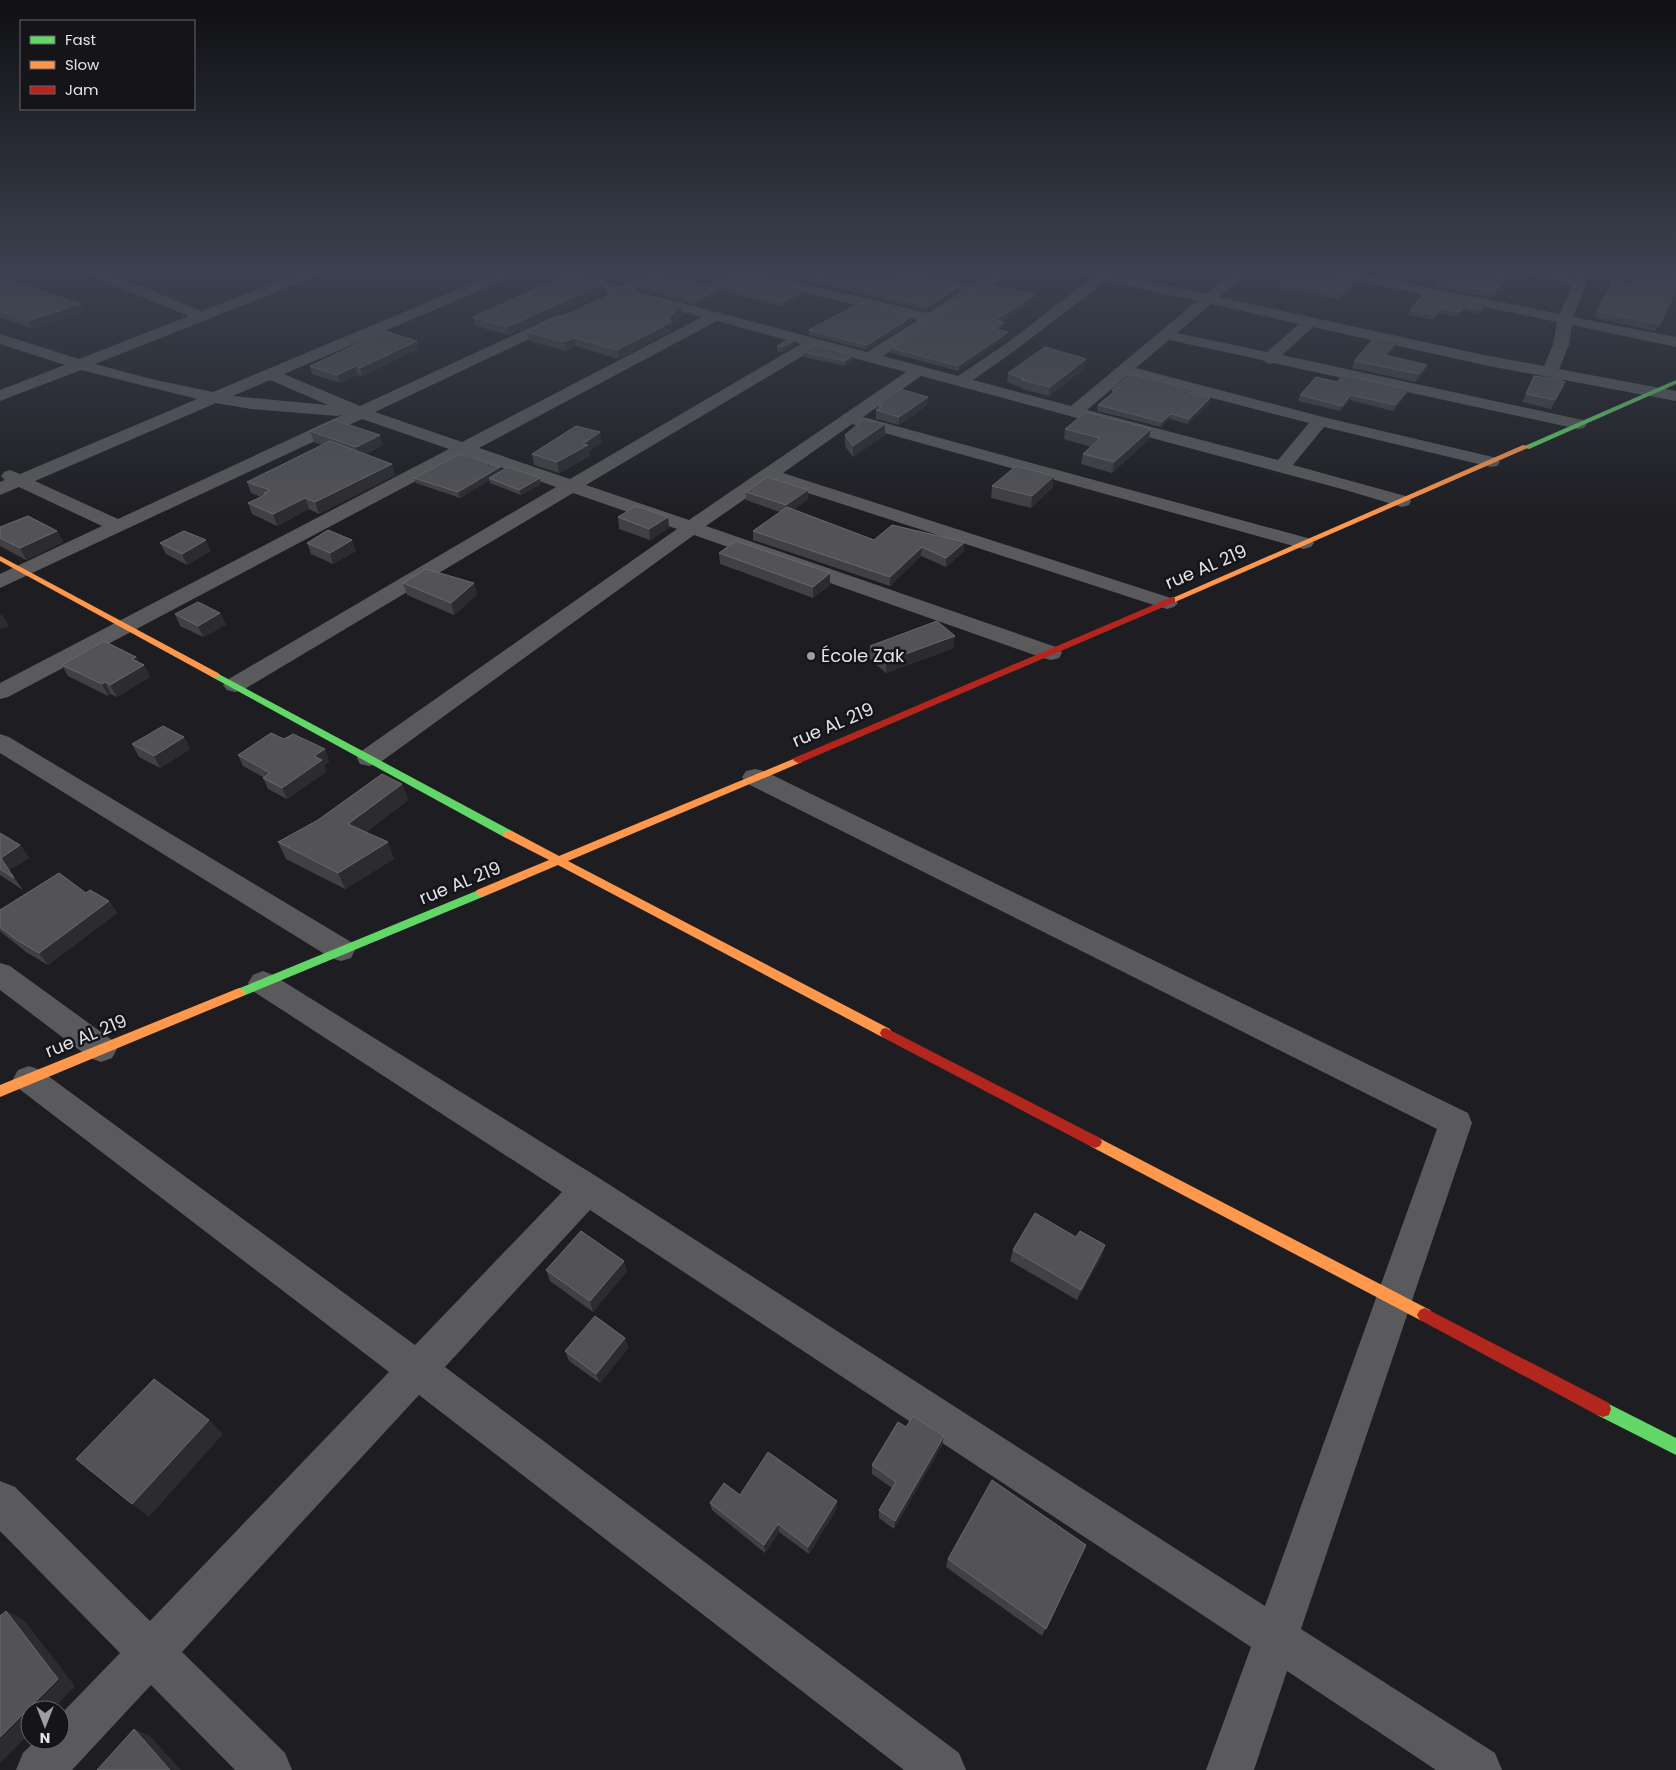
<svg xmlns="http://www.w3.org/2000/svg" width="1676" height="1770" viewBox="0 0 1676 1770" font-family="Poppins,sans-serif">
<rect width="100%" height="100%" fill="#1e1e22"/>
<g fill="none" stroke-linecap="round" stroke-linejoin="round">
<g fill="#5a5a5c" fill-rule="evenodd">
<path d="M83 271H102L202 311 305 271H324L322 274 95 364 151 379 213 392 502 271H520L518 274 284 374 360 406 557 315H567L569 318 567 321 375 412 462 442 702 317 621 296 613 298 608 297 606 294 608 291 556 274 554 271H574L619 286 653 271H671L669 274 633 290 867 352 918 320 728 274 726 271H750L928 313 963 291 891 274 889 271H913L972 285 994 271H1010L1008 274 883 356 958 376 1007 343 1092 278 1075 274 1073 271H1117L1114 274 1205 294 1234 271H1249L1219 297 1484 355 1544 366 1553 345 1557 322 1329 275 1322 271H1348L1560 314 1572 284 1523 274 1521 271H1549L1576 276 1580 271H1594L1587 281 1573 317 1676 337V347L1572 325 1569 345 1559 369 1676 391V401L1484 365 1313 327 1282 355 1578 419 1584 420 1587 424 1584 428 1578 429 1273 363 1269 364 1262 360 1169 340 1136 368 1323 417 1497 458 1500 462 1497 466 1491 467 1324 427 1293 465 1409 497 1411 501 1409 505 1402 507 1342 489 921 376 863 417 1311 539 1314 543 1311 547 1304 549 1297 547 852 424 783 473 1174 599 1178 603 1174 607 1167 609 1160 607 771 481 706 526 1059 648 1062 653 1059 658 1051 660 1043 658 694 535 378 764 369 766 360 764 357 758 360 752 677 529 573 493 243 690 235 692 227 690 223 685 227 680 556 487 465 455 8 697 0 699V683L449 449 362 419 0 588V574L102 526 19 487 0 495V482L5 480 1 476 4 472 10 470 20 474 197 399 81 370 0 401V390L65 365 0 344V334L79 359 189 316 85 274ZM1106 281 1197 301 1071 406 973 380 1017 349ZM1211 304 1299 324 1267 352 1177 333ZM717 321 801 344 570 479 479 448ZM816 348 906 372 689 520 586 485ZM1127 376 1309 423 1278 460 1087 410ZM270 380 328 405 233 396ZM216 403 251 409 337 416 342 415 118 519 35 481Z"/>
<polygon points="0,734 9,737 351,942 355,950 351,958 341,961 331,958 0,753"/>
<polygon points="755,769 764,771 1468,1113 1472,1123 1301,1629 1495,1753 1502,1770 1436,1770 1287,1671 1254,1770 1206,1770 1251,1647 590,1210 445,1367 959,1753 966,1770 904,1770 419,1395 182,1652 285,1753 292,1770 235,1770 151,1685 72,1770 16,1770 23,1753 36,1740 60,1740 60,1715 120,1653 0,1531 0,1481 15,1487 150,1621 389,1372 18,1088 13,1079 18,1070 29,1066 40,1070 415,1345 562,1192 253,991 248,983 253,975 263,971 273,975 599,1178 1265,1606 1437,1129 746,783 742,777 746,771"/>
<polygon points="0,963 10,966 112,1040 117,1049 112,1058 101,1062 90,1058 0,990"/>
</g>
<g fill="#63d668" fill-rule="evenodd">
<polygon points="1676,380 1676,384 1529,449 1522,447"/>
<polygon points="215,672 512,831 513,834 508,838 504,837 212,677 210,675"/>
<polygon points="481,889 485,890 487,893 485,896 243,996 235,996 233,993 235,990"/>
<polygon points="1603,1401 1676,1438 1676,1455 1597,1415 1595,1409 1597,1403"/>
</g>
<g fill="#ff974d" fill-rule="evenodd">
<polygon points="1523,445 1530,447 1175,602 1169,602 1168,600"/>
<polygon points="0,556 218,673 220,675 215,678 212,677 0,561"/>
<polygon points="798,757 802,758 803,760 802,762 568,861 890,1029 892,1033 890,1037 886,1038 882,1037 558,865 485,896 481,897 475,893 477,890 549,860 504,837 503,834 504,831 512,831 559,856"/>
<polygon points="239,988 243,990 245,993 243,996 0,1097 0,1085"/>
<polygon points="1095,1136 1430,1310 1433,1315 1430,1320 1425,1322 1420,1320 1090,1146 1088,1142 1090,1138"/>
</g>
<g fill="#b3261e" fill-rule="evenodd">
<polygon points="1172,597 1175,598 1175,602 802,762 798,763 793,760 794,758"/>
<polygon points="886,1028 1100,1138 1102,1142 1100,1146 1095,1148 1090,1146 882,1037 880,1033 882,1029"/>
<polygon points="1425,1308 1609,1403 1611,1409 1609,1415 1603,1417 1597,1415 1420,1320 1417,1315 1420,1310"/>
</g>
</g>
<g fill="#414144">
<polygon points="214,271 261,271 250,275 238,275 232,277"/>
<polygon points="576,271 650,271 620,284"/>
<polygon points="754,271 892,271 958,292 928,311 823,285"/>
<polygon points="920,271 962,271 951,278"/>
<polygon points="1356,271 1367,271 1366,273"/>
<polygon points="1443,271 1513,271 1492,298 1433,286 1435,280"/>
<polygon points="0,276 80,304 83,312 32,329 0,317"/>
<polygon points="1358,277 1356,283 1339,300 1278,288 1280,282"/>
<polygon points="708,283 805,295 783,307 720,291 720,293 697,305 640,290 639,285 708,285"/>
<polygon points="603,292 509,335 475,326 473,317"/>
<polygon points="1426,292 1484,309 1480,314 1464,310 1458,317 1439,313 1433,320 1408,315 1410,310"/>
<polygon points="1035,295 1034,300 1001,322 1003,327 1000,330 1007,336 958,371 891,353 891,348"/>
<polygon points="681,305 682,314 671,325 672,330 618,359 576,346 566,351 529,341 527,332"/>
<polygon points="1597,311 1662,321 1659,328 1657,327 1655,331 1594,318"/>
<polygon points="913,321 867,350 809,335 809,330"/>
<polygon points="796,345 783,352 777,351 777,346"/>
<polygon points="419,349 362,376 358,375 340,383 312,374 310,366"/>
<polygon points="1394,349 1388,356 1424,372 1416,382 1352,368 1354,361"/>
<polygon points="804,352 854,355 854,360 845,366 804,357"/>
<polygon points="1085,368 1049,396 1022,389 1022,388 1007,382 1008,373"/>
<polygon points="1337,382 1409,389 1407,394 1393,411 1350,400 1340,411 1298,401 1300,395"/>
<polygon points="1192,389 1191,393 1209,403 1188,424 1170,419 1161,427 1097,411 1098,405 1112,394 1112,390"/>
<polygon points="1561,390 1551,409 1522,402 1526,394"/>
<polygon points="928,397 927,405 899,425 876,419 876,410 878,409 878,405"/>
<polygon points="885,424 885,435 853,457 845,446 845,435"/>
<polygon points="1065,429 1149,439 1112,473 1081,464 1083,454 1091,447 1064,439"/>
<polygon points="310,431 383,445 366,454 395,475 319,514 309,509 277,526 252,514 248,503 261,497 251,493 247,482 322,445 314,442"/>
<polygon points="600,432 601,443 589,451 590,456 559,473 534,465 532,454"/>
<polygon points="500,471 541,484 521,495 490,483 489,480 460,498 416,483 414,478"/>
<polygon points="992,486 1053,487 1031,508 991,498"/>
<polygon points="808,490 808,499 793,510 874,540 964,551 946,567 921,556 890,586 753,540 753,531 780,512 746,500 746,492"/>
<polygon points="618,517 668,517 669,528 650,540 619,529"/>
<polygon points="0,527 57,531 63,542 26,560 0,546"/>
<polygon points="160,543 211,551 187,565 166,554"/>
<polygon points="307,543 356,551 333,564 311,554"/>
<polygon points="719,553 830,585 813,598 720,564"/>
<polygon points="403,583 474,583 477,595 454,615 407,595"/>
<polygon points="220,613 226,625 203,637 180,626 175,614"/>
<polygon points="870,646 954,648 886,673 869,658"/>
<polygon points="136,657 139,663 144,665 150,677 117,697 111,694 108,696 68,676 62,665"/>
<polygon points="184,737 190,749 160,768 139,757 132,744"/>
<polygon points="284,739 325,749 329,761 324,765 326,772 287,799 268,789 263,777 243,766 238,755"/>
<polygon points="402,784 408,800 366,832 394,859 345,889 286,859 278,842"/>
<polygon points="0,833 20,845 29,858 9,870 23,890 0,875"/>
<polygon points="86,893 109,901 117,913 48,965 26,952 0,931 0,910"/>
<polygon points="1076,1237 1105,1245 1102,1256 1077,1300 1010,1261 1013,1250"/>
<polygon points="546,1270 627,1271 593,1312 550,1281"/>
<polygon points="625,1338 628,1348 600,1383 569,1361 565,1351"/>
<polygon points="906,1427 944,1436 942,1445 894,1529 879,1518 879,1510 892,1488 872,1474 872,1465"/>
<polygon points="740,1495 837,1508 809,1554 779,1532 765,1553 712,1510 710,1503"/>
<polygon points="1086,1545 1042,1636 946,1567 948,1559"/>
</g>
<g fill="#2c2c2f">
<polygon points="230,271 236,271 238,275 232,277"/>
<polygon points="248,271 261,271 250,275"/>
<polygon points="637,271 650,271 620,284 619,279"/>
<polygon points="954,271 962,271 951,278 951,273"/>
<polygon points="1511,271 1513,271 1492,298 1494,292"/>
<polygon points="1358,277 1356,283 1339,300 1341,294"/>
<polygon points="602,284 603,292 509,335 507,327"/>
<polygon points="959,286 958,292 928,311 928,306"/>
<polygon points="720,288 720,293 697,305 697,300"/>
<polygon points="805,290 805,295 783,307 783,302"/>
<polygon points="1035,295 1034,300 995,325 995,320"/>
<polygon points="80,304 83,312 32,329 28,321"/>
<polygon points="681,305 682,314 671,325 672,330 618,359 617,350 669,318"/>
<polygon points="1465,306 1464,310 1458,317 1460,312"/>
<polygon points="1441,308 1439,313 1433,320 1435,315"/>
<polygon points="913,316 913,321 867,350 867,345"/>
<polygon points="1004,322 1003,327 995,334 995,329"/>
<polygon points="1008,332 1007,336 958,371 958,366"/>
<polygon points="574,338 576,346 566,351 564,342"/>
<polygon points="796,340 796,345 783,352 783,347"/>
<polygon points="417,341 419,349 362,376 360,368"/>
<polygon points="1397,342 1394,349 1383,363 1385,355"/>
<polygon points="854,355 854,360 845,366 845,361"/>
<polygon points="1086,359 1085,368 1049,396 1050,387"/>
<polygon points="1427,365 1424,372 1416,382 1419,374"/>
<polygon points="356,366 358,375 340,383 337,375"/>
<polygon points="1565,382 1561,390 1551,409 1555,400"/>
<polygon points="1409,389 1407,394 1393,411 1395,405"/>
<polygon points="1351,395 1350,400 1340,411 1342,406"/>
<polygon points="928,397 927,405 899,425 899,417"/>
<polygon points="1210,398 1209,403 1188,424 1189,419"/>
<polygon points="1171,414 1170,419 1161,427 1162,422"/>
<polygon points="885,424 885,435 853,457 853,446"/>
<polygon points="1151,429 1149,439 1112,473 1114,462"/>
<polygon points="600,432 601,443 589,451 590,456 559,473 557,462"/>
<polygon points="380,435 383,445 359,458 356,447"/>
<polygon points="392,464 395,475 319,514 315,502"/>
<polygon points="500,467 501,473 489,478 489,480 460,498 458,492"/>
<polygon points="1054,476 1053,487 1031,508 1032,496"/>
<polygon points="540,478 541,484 521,495 519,490"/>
<polygon points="808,490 808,499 787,514 786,505"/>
<polygon points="305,498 309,509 277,526 273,514"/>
<polygon points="668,517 669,528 650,540 649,529"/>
<polygon points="57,531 63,542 26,560 20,548"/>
<polygon points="206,540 211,551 187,565 182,554"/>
<polygon points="352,540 356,551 333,564 330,553"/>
<polygon points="965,542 964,551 946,567 946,558"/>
<polygon points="922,547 921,556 890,586 890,577"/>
<polygon points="830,573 830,585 813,598 813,587"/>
<polygon points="474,583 477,595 454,615 451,603"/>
<polygon points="220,613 226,625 203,637 198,626"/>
<polygon points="2,614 9,626 0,629 0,615"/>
<polygon points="955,636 954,648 886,673 886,661"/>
<polygon points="136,657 141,667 144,665 150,677 117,697 110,685 132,659"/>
<polygon points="105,682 111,694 108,696 102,684"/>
<polygon points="184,737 190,749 160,768 154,756"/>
<polygon points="325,749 329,761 324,765 326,772 287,799 282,788 314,756"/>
<polygon points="402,784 408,800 355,840 348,824"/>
<polygon points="388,842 394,859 345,889 338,873"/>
<polygon points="20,845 29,858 9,870 23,890 1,858"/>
<polygon points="109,901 117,913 48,965 39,953"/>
<polygon points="1105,1245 1102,1256 1077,1300 1081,1290"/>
<polygon points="624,1261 627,1271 593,1312 590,1301"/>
<polygon points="625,1338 628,1348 600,1383 596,1374"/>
<polygon points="209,1420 223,1434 149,1517 132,1504"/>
<polygon points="944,1436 942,1445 894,1529 895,1521"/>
<polygon points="837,1501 837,1508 809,1554 808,1547"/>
<polygon points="778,1524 779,1532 765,1553 764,1545"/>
<polygon points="6,1611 24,1620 75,1686 52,1710 30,1710 30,1733 0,1763 0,1737"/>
<polygon points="134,1729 150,1736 181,1770 170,1770"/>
</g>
<g fill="#535356" stroke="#69696c">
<polygon points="593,271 637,271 619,279"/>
<polygon points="779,271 892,271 959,286 928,306 823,280"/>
<polygon points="943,271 954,271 951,273"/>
<polygon points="1292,271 1330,271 1358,277 1341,294 1280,282"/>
<polygon points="1443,271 1511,271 1494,292 1435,280"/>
<polygon points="1638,271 1676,271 1676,289 1662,321 1660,320 1658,324 1597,311 1613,280 1631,284"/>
<polygon points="730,272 805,290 783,302 708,283"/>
<polygon points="570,273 602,284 507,327 473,317"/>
<polygon points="663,274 720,288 697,300 639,285"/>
<polygon points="0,276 80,304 28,321 0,311"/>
<polygon points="989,284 1035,295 995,320 1004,322 995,329 1008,332 958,366 891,348"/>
<polygon points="621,290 681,305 669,318 671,322 617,350 574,338 564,342 527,332"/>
<polygon points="1426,292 1486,304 1482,309 1465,306 1460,312 1441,308 1435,315 1410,310"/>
<polygon points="860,303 913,316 867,345 809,330"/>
<polygon points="385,331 417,341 360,368 356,366 337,375 310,366"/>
<polygon points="1375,337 1397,342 1385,355 1427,365 1419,374 1354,361"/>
<polygon points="792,338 796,340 783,347 777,346"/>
<polygon points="816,345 854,355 845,361 804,352"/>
<polygon points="1045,347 1086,359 1050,387 1022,380 1024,379 1008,373"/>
<polygon points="1131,374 1192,389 1189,392 1210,398 1189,419 1171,414 1162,422 1098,405 1115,391 1112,390"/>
<polygon points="1343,375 1409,389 1395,405 1351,395 1342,406 1300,395 1316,377 1337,382"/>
<polygon points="1534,376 1562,380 1561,381 1565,382 1555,400 1526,394"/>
<polygon points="900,389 928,397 899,417 876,410 882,406 878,405"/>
<polygon points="1086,412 1151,429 1114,462 1083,454 1100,438 1065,429"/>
<polygon points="864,419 885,424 853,446 845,435"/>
<polygon points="334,420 380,435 356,447 310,431"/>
<polygon points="576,426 600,432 583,444 588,445 557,462 532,454"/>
<polygon points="330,441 392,464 315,502 305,498 273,514 248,503 267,494 264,493 270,490 247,482"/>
<polygon points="460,454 500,467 458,492 414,478"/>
<polygon points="1016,466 1054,476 1032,496 992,486"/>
<polygon points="508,467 540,478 519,490 489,478"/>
<polygon points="767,477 808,490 786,505 746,492"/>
<polygon points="636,506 668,517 649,529 618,517"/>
<polygon points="787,507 874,540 892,525 965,542 946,558 922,547 890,577 753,531"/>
<polygon points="28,516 57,531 20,548 0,538 0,527"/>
<polygon points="328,530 352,540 330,553 307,543"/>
<polygon points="184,531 206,540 182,554 160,543"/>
<polygon points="736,541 830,573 813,587 719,553"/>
<polygon points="426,569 474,583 451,603 403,583"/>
<polygon points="198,602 220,613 198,626 175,614"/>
<polygon points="937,621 955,636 886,661 870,646"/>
<polygon points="104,641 136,657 132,659 144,665 110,685 105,682 102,684 62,665"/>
<polygon points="163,726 184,737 154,756 132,744"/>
<polygon points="271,733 284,739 293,734 325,749 314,756 322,760 282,788 263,778 270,773 238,755"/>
<polygon points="382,774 402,784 348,824 388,842 338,873 278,842 318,820"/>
<polygon points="0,833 20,845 1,858 14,878 0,869"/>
<polygon points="59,873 86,893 90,890 109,901 39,953 17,940 0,927 0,910"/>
<polygon points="1035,1213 1076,1237 1080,1231 1105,1245 1081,1290 1013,1250"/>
<polygon points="581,1231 624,1261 590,1301 546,1270"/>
<polygon points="595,1316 625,1338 596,1374 565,1351"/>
<polygon points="154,1379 209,1420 132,1504 76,1459"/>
<polygon points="913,1416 944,1436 895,1521 879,1510 896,1482 872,1465 898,1422 906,1427"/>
<polygon points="768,1452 837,1501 808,1547 778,1524 764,1545 710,1503 724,1483 740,1495"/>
<polygon points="992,1480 1086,1545 1046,1629 948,1559"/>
<polygon points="6,1611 58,1679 0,1737 0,1616"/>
<polygon points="134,1729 170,1770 97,1770"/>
</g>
<linearGradient id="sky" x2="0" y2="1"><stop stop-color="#101013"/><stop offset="0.52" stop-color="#3b414f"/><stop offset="1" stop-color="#3b414f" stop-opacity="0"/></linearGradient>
<rect width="1676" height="519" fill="url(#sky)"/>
<circle fill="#9e9ea2" stroke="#141419" stroke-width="2" cx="811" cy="656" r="5"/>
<g text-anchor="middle" stroke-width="5" stroke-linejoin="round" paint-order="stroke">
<g font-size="18" fill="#e3e3e7" stroke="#141419">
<text transform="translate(1206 567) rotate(-23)" y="6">rue AL 219</text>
<text transform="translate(833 725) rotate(-23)" y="6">rue AL 219</text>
<text transform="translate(460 883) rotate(-22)" y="6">rue AL 219</text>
<text transform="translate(86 1036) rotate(-22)" y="6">rue AL 219</text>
</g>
<g font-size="18" fill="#e3e3e7" stroke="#141419" text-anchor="start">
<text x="821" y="662">École Zak</text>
</g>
</g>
<rect x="20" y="20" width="175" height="90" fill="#141419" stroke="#67676b"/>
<rect x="30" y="36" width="25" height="8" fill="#63d668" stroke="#67676b"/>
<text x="65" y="45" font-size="15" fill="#e3e3e7">Fast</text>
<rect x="30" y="61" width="25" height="8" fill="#ff974d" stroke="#67676b"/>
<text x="65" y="70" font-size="15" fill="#e3e3e7">Slow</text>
<rect x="30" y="86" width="25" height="8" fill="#b3261e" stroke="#67676b"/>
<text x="65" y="95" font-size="15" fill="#e3e3e7">Jam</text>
<g transform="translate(45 1725) rotate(180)"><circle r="24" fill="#141419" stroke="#67676b"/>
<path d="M0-4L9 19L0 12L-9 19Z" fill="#9e9ea2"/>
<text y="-8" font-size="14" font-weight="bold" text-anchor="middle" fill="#e3e3e7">N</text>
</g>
</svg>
